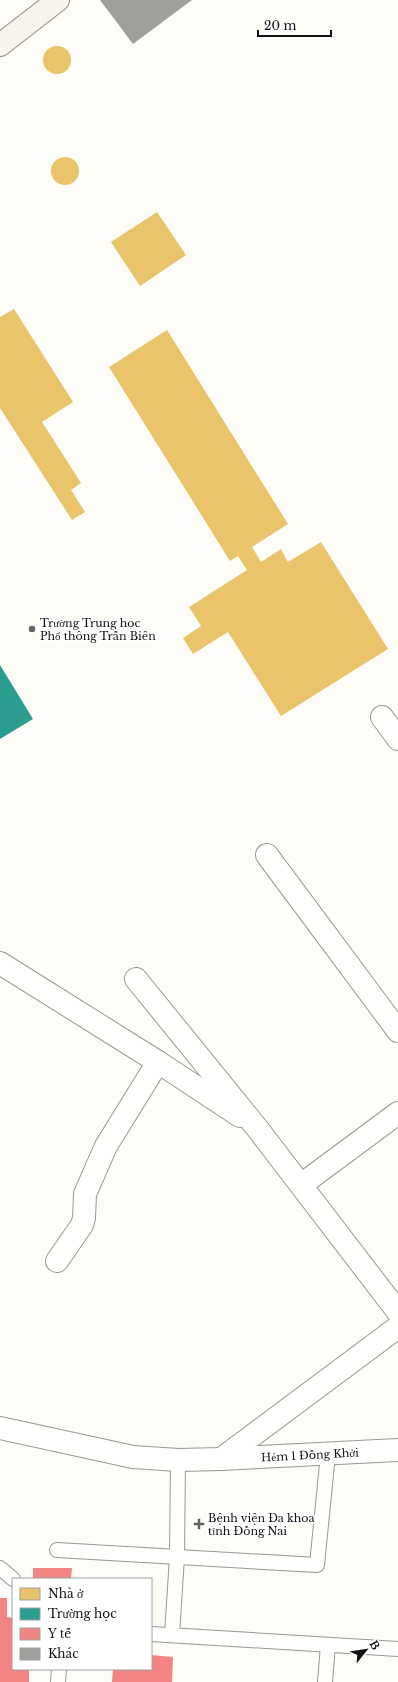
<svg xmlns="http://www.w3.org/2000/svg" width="398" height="1682" viewBox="0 0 398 1682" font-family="'Libre Baskerville',serif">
<rect width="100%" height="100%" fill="#fdfcf7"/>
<g fill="#e9c46a">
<circle cx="57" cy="60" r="14"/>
<circle cx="65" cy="171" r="14"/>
<polygon points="157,212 186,255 140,286 111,242"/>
<polygon points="14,309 73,402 42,422 81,483 71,490 85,512 72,520 0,408 0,317"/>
<polygon points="167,330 288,524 252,547 261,562 281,549 288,562 321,542 388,649 281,716 228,632 193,654 183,638 201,626 189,607 247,570 238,556 230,561 109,367"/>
</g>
<polygon fill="#2a9d8f" points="0,665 33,719 0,739"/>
<g fill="#f28482">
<polygon points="33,1568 72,1568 71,1579 33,1579"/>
<polygon points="0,1598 7,1598 7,1617 13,1618 13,1669 29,1669 29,1682 0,1682"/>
<polygon points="151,1655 173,1657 172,1682 112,1682 113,1669 151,1669"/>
</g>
<polygon fill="#a19f9c" points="100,0 192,0 133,44"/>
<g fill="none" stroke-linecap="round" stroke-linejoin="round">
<defs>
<g id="lane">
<polyline points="57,1550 317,1565 328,1454"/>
<polyline points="0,1568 13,1579"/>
<polyline points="151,1634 398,1649"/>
<polyline points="172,1635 177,1557 178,1460"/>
<polyline points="58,1682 59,1669"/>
<polyline points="325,1682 328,1645"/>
</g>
<g id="street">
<polyline points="382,717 398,739"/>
<polyline points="267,855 398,1031"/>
<polyline points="0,963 158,1062 240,1116"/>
<polyline points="136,979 257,1128 398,1312"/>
<polyline points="301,1185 398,1113"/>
<polyline points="57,1261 82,1225 84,1218 85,1194 106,1146 158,1062"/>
<polyline points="0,1428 133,1457 178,1460 221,1459 398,1450"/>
<polyline points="221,1459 398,1327"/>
</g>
<polyline id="secondary" points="0,45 58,0"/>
</defs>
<use href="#lane" stroke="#979795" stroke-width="16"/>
<use href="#street" stroke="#979795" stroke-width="24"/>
<use href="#secondary" stroke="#8e8d8b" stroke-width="24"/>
<use href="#lane" stroke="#fffffe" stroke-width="14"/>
<use href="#street" stroke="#fffffe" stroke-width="22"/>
<use href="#secondary" stroke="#f6f4eb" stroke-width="22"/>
</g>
<g fill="#646362" stroke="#fff" stroke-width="1.5">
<circle cx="32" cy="629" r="4"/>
<path d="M197 1518h4v4h4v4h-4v4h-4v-4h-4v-4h4z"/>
</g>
<g text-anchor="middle" stroke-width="4" stroke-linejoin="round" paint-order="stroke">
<g font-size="11" fill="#111" stroke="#fff" text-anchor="start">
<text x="40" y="627">Trường Trung học<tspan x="40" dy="13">Phổ thông Trấn Biên</tspan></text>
<text x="208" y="1522">Bệnh viện Đa khoa<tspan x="208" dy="13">tỉnh Đồng Nai</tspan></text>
</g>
<g font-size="11" fill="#111" stroke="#fff">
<text transform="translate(310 1455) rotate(-3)" y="4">Hẻm 1 Đồng Khởi</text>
</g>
</g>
<rect x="12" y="1578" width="140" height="92" fill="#ffffff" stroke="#a0a0a0"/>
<rect x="20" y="1588" width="20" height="12" fill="#e9c46a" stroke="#a0a0a0"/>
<text x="48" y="1598" font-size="12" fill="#111111">Nhà ở</text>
<rect x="20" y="1608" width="20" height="12" fill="#2a9d8f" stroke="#a0a0a0"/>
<text x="48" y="1618" font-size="12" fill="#111111">Trường học</text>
<rect x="20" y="1628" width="20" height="12" fill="#f28482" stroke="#a0a0a0"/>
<text x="48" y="1638" font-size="12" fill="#111111">Y tế</text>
<rect x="20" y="1648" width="20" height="12" fill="#a19f9c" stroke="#a0a0a0"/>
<text x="48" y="1658" font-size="12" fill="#111111">Khác</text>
<g transform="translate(366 1650) rotate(60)" stroke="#ffffff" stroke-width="3" paint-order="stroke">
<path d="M0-3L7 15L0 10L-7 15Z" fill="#111111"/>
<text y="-6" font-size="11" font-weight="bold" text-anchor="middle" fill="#111111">B</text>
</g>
<path d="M258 30v6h73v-6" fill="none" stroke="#111111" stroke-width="2"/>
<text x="264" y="30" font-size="12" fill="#111111" stroke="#ffffff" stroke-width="3" paint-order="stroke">20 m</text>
</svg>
